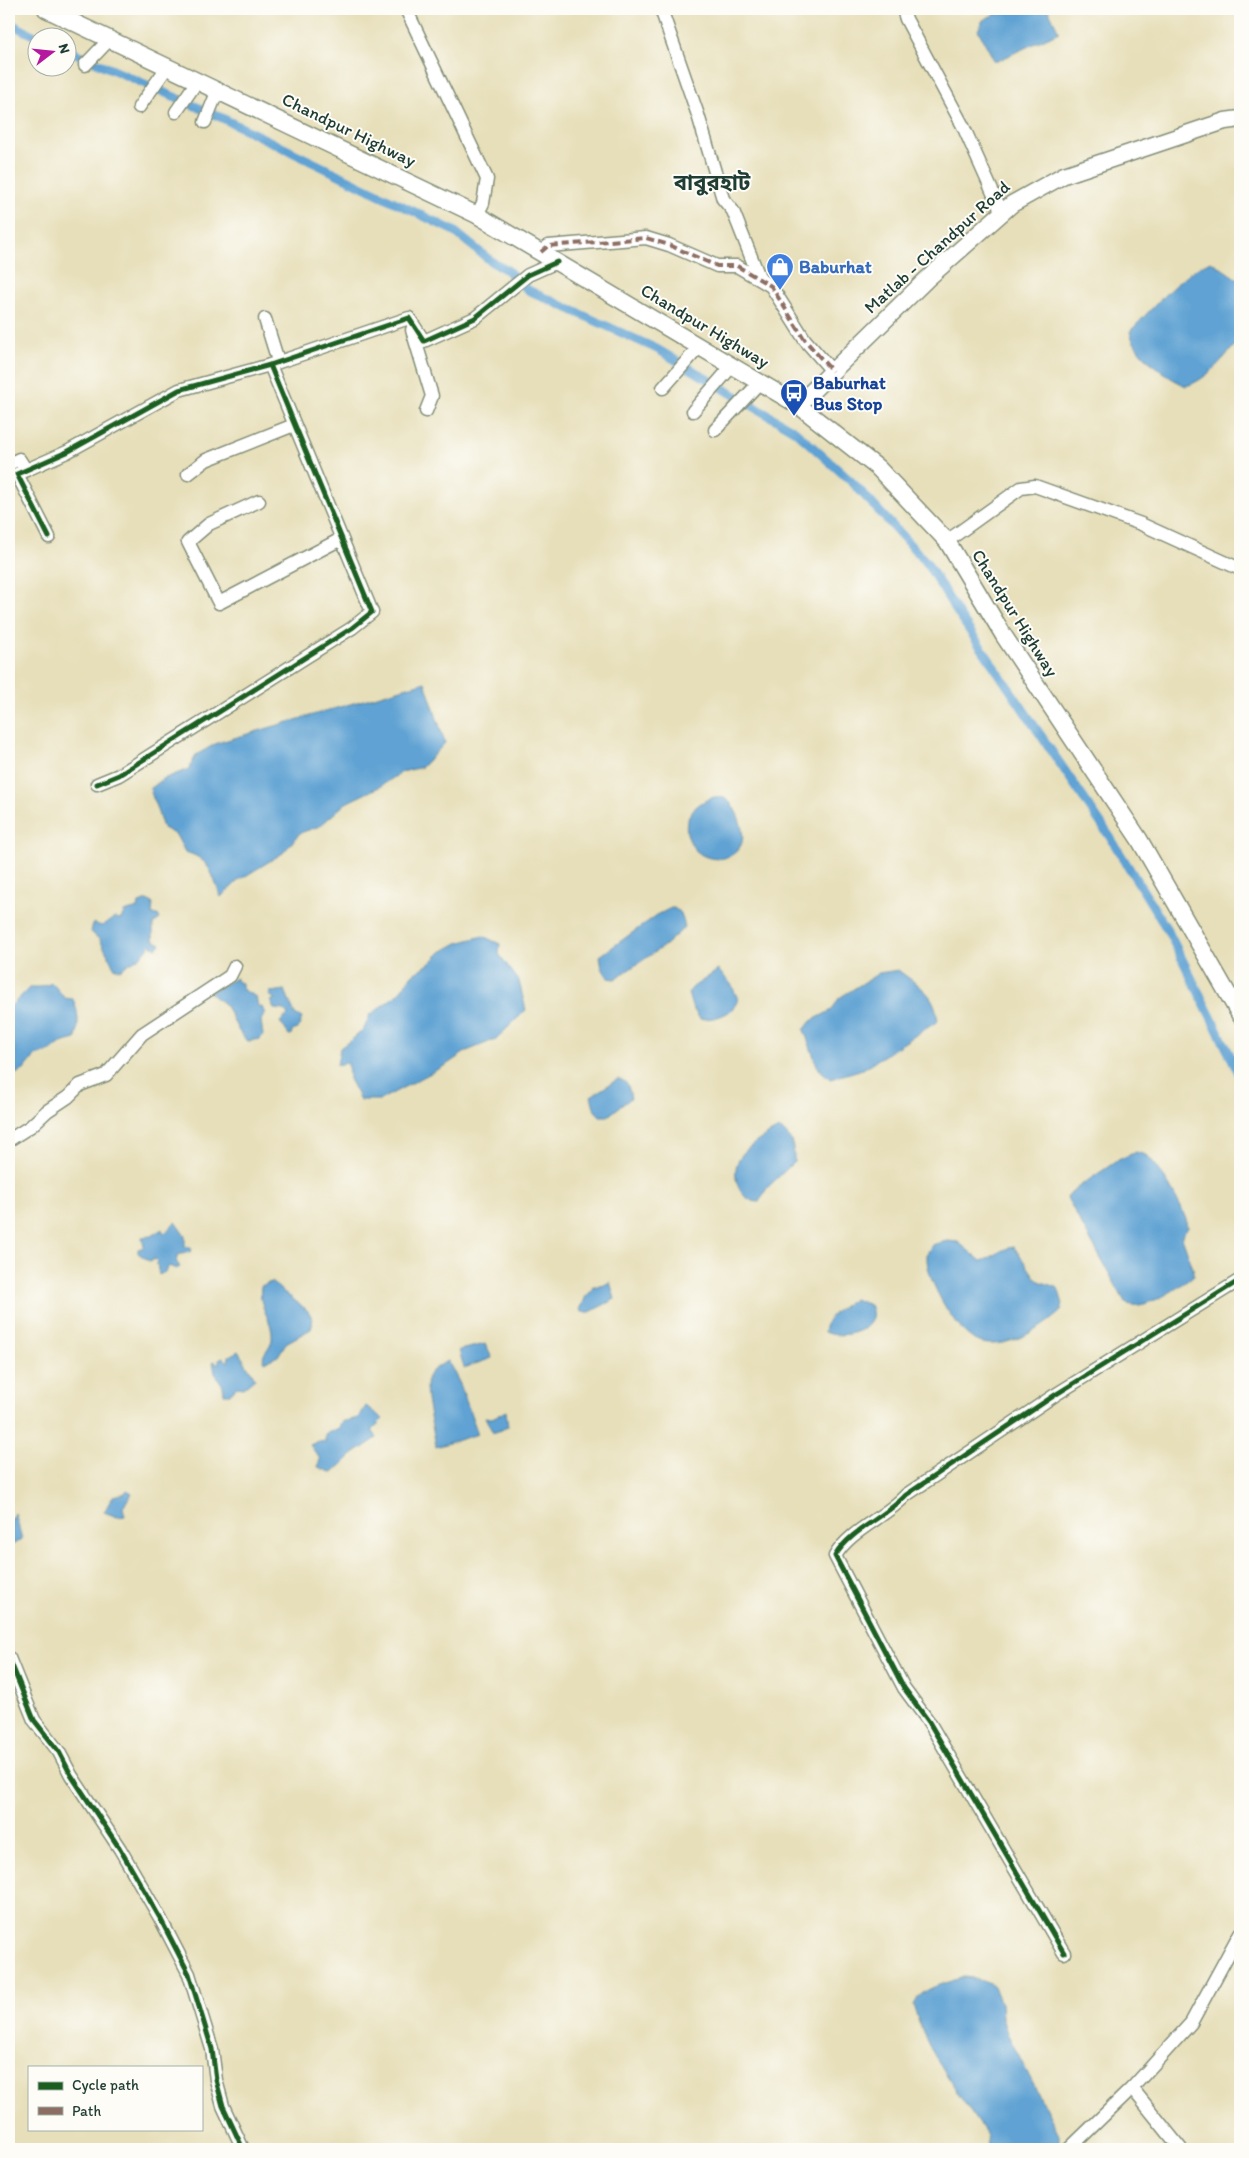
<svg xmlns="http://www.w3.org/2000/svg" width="1249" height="2158" viewBox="0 0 1249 2158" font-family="Itim,'Noto Sans Bengali',sans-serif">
<rect width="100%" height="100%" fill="#fdfcf7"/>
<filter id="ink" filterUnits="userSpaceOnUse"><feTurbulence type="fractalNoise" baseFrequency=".02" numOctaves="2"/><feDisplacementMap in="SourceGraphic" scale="10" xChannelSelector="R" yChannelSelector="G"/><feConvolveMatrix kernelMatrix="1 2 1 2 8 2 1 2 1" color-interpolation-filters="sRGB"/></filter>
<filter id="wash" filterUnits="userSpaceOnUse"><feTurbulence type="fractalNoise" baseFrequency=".0096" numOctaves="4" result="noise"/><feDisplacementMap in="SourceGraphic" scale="20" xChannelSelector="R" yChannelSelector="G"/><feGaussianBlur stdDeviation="1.12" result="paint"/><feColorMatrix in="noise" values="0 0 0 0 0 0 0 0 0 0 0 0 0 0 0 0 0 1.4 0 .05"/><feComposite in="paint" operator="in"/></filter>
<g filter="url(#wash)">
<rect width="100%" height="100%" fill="#e7dfba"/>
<g fill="#5ea2d3" stroke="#3e7084">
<polygon points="1005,9 1048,9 1059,32 995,62 978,30 983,20"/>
<path d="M1211 261 1240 281V339C1226 355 1208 380 1186 386 1167 378 1133 353 1130 331 1155 307 1179 274 1211 261Z"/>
<path d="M425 682 445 743 422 767 402 772 381 786 346 803 320 826 300 833 283 853 239 880 221 897C211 874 211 859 185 852L176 835 163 828 150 789 163 779 189 769 196 755 217 743Z"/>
<path d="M714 797C718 797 723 797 726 799 736 805 747 834 741 845 732 863 704 863 693 847 678 823 690 805 714 797Z"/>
<path d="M147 900 153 903 152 915H158L160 919 153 924V940L161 944 156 948 150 944C143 959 132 960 120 970L114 967 100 940 91 932 93 923 102 926 114 918 121 919 124 912 138 908 139 903Z"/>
<polygon points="671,908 674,908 681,913 685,927 664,946 615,979 608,978 602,968 600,956 657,915"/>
<path d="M483 936 500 944 499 954 519 981 526 1010 496 1039 467 1051 446 1065 380 1100H360L349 1079 348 1063 337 1065 340 1048C352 1039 366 1032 369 1016L399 993 412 975 430 963 441 952 457 943Z"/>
<path d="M718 970 731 984 738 999C733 1015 716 1019 700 1019L692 1007 688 993 693 987Z"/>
<path d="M898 970C920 987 935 992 938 1021L863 1069 830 1079 818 1068 804 1030 811 1021 832 1010 839 998 879 973Z"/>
<path d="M236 978V981L242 983V989L256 997 258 1006 262 1007 265 1014 261 1020 263 1035 260 1039 248 1041C234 1031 234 1014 223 1003 218 999 214 998 210 992Z"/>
<path d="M52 983 65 998 73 999C79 1012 79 1024 76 1039L61 1043 51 1051 35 1056 24 1070 9 1077V1008L30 987H40Z"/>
<polygon points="285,990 295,1014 302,1018 298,1029 292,1031 291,1035 289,1035 280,1022 288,1015 284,1010 274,1009 271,1001 275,999 269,995 270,992"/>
<path d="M618 1079C629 1081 629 1089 631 1098L608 1116H600L595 1111 591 1096Z"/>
<path d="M779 1129C793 1136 794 1148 794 1162L767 1188 759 1202C738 1202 729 1172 741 1156 748 1146 768 1134 779 1129Z"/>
<path d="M1136 1152C1139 1153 1145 1154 1147 1156 1158 1163 1188 1215 1188 1228L1183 1233 1182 1237 1194 1271V1275C1182 1286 1140 1315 1125 1302L1067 1198 1071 1192 1118 1160Z"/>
<polygon points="175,1222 185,1236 185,1246 192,1249 190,1252 178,1255 176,1261 180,1267 176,1269 169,1266 165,1272 159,1275 156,1259 149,1261 138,1253 138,1249 144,1247 142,1237 151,1236 162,1229 164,1234"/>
<path d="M947 1241 958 1242 981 1261C994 1258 1000 1248 1014 1247L1037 1280 1058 1288 1063 1304 1061 1311C1043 1328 1008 1349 982 1343 959 1339 925 1279 927 1256 927 1253 930 1248 932 1245Z"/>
<path d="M271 1282 307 1310C312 1316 314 1321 311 1329L286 1343 278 1356 265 1362 263 1357C265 1351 271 1346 272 1339 274 1320 257 1308 261 1286Z"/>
<polygon points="610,1282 615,1299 590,1312 582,1312 580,1310 586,1296 593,1290 592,1287 599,1287 600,1284 602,1286"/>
<path d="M854 1299 870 1305C883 1331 841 1340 824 1332 826 1315 841 1308 854 1299Z"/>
<polygon points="485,1344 492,1358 464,1368 459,1350"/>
<polygon points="238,1351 255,1378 243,1388 237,1387 230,1394 224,1394 223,1386 215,1373 213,1362 215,1361 216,1364 219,1364 219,1359 223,1357 228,1362 229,1356"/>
<path d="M448 1361 460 1384 478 1434 436 1447C434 1431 423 1393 427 1379 430 1370 440 1365 448 1361Z"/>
<polygon points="366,1406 383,1419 372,1430 377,1438 352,1455 333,1473 318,1467 320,1459 310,1445 319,1441 325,1442 325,1434 339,1428 341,1422 358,1418"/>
<polygon points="506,1411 508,1427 493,1433 485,1417 492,1418"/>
<polygon points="127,1490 132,1493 123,1507 125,1516 117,1517 104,1512 113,1496 125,1493"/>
<polygon points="15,1513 22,1539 9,1547 9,1518 13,1519"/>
<path d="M964 1977C974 1977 984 1982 993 1985L1001 2003 1002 2018 1007 2033 1059 2134V2142L1053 2149H988L987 2136C959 2095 927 2052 913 2005 921 1987 947 1983 964 1977Z"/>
</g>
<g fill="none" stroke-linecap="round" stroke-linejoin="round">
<g stroke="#5ea2d3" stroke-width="9">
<polyline points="9,23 39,38"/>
<polyline points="68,50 220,117 454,231 492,262 507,270 528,290 657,349 795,431 853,483 926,562 959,615 1110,837 1168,931 1240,1075"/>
</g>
</g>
</g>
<g filter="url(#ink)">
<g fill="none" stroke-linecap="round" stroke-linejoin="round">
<defs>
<g id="minor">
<polyline points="406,9 487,179 483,203 477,215"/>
<polyline points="661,9 698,115 723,199 733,211 759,277"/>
<polyline points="903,9 906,19 963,126 1002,213"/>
<polyline points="85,65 110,39"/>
<polyline points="139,107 168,66"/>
<polyline points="176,112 198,80"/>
<polyline points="205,122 218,90"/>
<polyline points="541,252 548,246 646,238 669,245 717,266 737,266 771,286 805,340 832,371"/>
<polyline points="265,319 278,361"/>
<polyline points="412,330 432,396 426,411"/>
<polyline points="663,388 700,346"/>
<polyline points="693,411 732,366"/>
<polyline points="715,430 760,382"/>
<polyline points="9,464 19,459 26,470"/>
<polyline points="188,474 206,460 294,425"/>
<polyline points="259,501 209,524 188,542 219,603 341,539"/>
<polyline points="49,537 17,474 67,452 179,390 270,365 409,318 424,341 475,318 528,275 557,262"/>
<polyline points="947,541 1021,488 1035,486 1141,524 1240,569"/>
<polyline points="97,784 119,775 352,628 372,612 270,365"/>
<polyline points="9,1140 31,1126 47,1111 68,1097 80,1085 106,1075 142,1034 230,976 235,966"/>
<polyline points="9,1658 34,1720 59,1752 71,1775 120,1849 160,1918 189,1974 212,2049 216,2080 223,2106 243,2149"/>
<path d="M1064 1953 929 1722 904 1688 835 1556C851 1529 885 1518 906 1495L1055 1395 1240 1280"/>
<polyline points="1132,2088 1181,2149"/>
<polyline points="1069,2149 1132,2088 1191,2023 1240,1933"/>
</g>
<g id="major">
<polyline points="46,9 477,215 798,405 878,468 947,541 1004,636 1139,839 1240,1015"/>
<polyline points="798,405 927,279 1012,204 1064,175 1225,121 1240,119"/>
</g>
</defs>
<use href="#minor" stroke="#838e77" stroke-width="15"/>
<use href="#major" stroke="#838e77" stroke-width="19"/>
<use href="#minor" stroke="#fff" stroke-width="12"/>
<use href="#major" stroke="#fff" stroke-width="16"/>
<polyline stroke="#8d6e63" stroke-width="4" stroke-dasharray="8 4" stroke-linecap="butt" points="541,252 548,246 646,238 669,245 717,266 737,266 771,286 805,340 832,371"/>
<defs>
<g id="cycleway">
<polyline points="49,537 17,474 67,452 179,390 270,365 409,318 424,341 475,318 528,275 557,262"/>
<polyline points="97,784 119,775 352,628 372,612 270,365"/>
<polyline points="9,1658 34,1720 59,1752 71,1775 120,1849 160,1918 189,1974 212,2049 216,2080 223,2106 243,2149"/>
<path d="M1064 1953 929 1722 904 1688 835 1556C851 1529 885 1518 906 1495L1055 1395 1240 1280"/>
</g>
</defs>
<use href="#cycleway" stroke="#fdfcf7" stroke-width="8"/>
<use href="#cycleway" stroke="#1b5e20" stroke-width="5"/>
</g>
</g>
<defs>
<symbol id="shop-pin" viewBox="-11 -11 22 30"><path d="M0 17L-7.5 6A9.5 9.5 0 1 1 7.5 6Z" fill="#3f7fe0" stroke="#fdfcf7"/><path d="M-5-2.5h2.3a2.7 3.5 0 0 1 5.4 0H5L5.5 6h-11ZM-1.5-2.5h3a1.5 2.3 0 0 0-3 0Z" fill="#fff"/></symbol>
<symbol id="bus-pin" viewBox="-11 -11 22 30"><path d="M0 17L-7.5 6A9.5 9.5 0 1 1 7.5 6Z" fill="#1a4fb4" stroke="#fdfcf7"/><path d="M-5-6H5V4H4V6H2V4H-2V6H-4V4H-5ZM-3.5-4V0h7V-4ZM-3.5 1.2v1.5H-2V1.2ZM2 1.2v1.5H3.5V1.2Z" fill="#fff"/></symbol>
</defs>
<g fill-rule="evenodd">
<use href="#shop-pin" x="764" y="251" width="32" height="43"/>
<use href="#bus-pin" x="778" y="377" width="32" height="43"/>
</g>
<g text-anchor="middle" stroke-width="4" stroke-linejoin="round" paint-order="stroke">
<g font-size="18" fill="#1f3d34" stroke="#fdfcf7">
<text transform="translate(349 130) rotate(26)" y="6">Chandpur Highway</text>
<text transform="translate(937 247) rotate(-42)" y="6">Matlab - Chandpur Road</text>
<text transform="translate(705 326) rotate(31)" y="6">Chandpur Highway</text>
<text transform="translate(1015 613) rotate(58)" y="6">Chandpur Highway</text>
</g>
<g font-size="18" font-weight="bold" fill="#366cbe" stroke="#fdfcf7" text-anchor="start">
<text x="799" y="273">Baburhat</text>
</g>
<g font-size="18" font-weight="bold" fill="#164399" stroke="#fdfcf7" text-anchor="start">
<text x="813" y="389">Baburhat<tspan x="813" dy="21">Bus Stop</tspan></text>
</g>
<g font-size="22" font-weight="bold" fill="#1f3d34" stroke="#fdfcf7">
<text x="712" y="190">বাবুরহাট</text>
</g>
</g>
<rect width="1249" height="2158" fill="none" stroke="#fdfcf7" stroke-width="30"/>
<rect x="28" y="2066" width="175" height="65" fill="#fdfcf7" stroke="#a4b0a9"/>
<rect x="38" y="2082" width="25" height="8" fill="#1b5e20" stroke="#a4b0a9"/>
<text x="72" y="2090" font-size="15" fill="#1f3d34">Cycle path</text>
<rect x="38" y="2107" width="25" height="8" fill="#8d6e63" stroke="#a4b0a9"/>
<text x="72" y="2116" font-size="15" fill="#1f3d34">Path</text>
<g transform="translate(52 52) rotate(74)"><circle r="24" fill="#fdfcf7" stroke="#a4b0a9"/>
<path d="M0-4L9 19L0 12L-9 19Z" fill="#b5179e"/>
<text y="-8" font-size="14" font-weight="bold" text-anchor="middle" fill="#1f3d34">N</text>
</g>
</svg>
